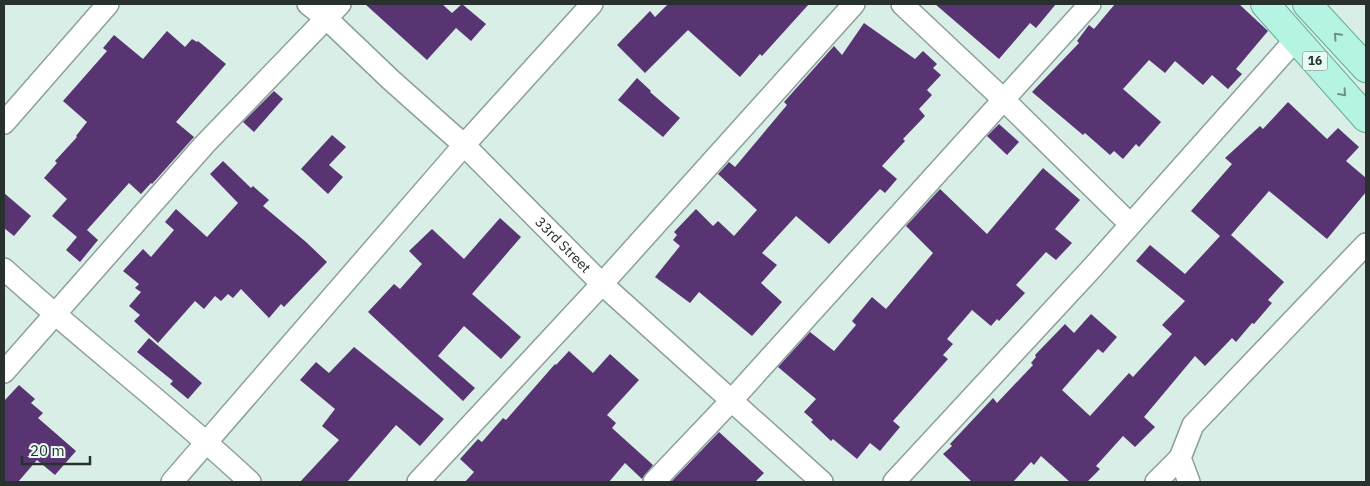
<svg xmlns="http://www.w3.org/2000/svg" width="1370" height="486" viewBox="0 0 1370 486" font-family="'IBM Plex Sans',sans-serif">
<rect width="100%" height="100%" fill="#d8eee7"/>
<g fill="#593472">
<polygon points="365,4 442,4 452,13 462,4 486,24 471,41 456,28 427,60"/>
<polygon points="668,4 809,4 762,56 760,54 740,77 688,30 645,73 617,45 650,11 655,17"/>
<polygon points="935,4 1056,4 1036,28 1030,23 999,59"/>
<polygon points="1115,4 1239,4 1268,31 1236,69 1242,74 1228,89 1212,75 1203,85 1175,61 1165,73 1149,60 1123,89 1161,122 1139,147 1136,144 1123,159 1114,151 1110,155 1085,133 1083,135 1032,92 1079,43 1077,41 1089,25 1094,29"/>
<polygon points="864,23 915,59 923,51 937,64 933,68 941,75 927,90 932,95 919,109 925,116 903,139 905,141 882,166 897,179 885,193 880,189 829,244 796,216 762,253 777,265 761,283 782,302 752,336 699,292 690,303 655,277 680,246 673,240 677,235 674,232 696,209 713,226 718,221 734,236 757,210 718,174 729,162 735,167 787,105 784,102 834,46 842,55"/>
<polygon points="167,31 185,47 192,39 197,42 198,41 226,64 176,122 194,137 152,184 151,183 141,194 129,183 87,230 98,240 80,262 66,250 77,237 52,216 67,199 44,178 57,163 55,161 77,137 76,136 87,122 63,101 107,51 103,48 114,35 143,59"/>
<polygon points="637,78 651,91 650,92 680,118 663,137 618,100"/>
<polygon points="274,91 283,99 254,132 243,122"/>
<polygon points="1288,102 1327,139 1338,128 1359,147 1346,161 1366,178 1366,192 1327,239 1269,191 1231,235 1284,282 1268,300 1272,303 1254,324 1252,323 1236,342 1232,338 1205,366 1195,356 1144,417 1155,427 1135,447 1123,436 1096,466 1100,469 1087,482 1070,482 1041,456 1034,465 1031,462 1013,482 972,482 943,454 952,446 950,444 993,398 997,403 1033,365 1031,363 1036,357 1035,355 1065,324 1074,333 1091,314 1117,337 1103,353 1098,349 1062,390 1090,416 1129,373 1133,377 1172,334 1162,325 1185,301 1136,261 1150,245 1185,274 1220,236 1191,211 1232,164 1225,158 1260,126 1263,129"/>
<polygon points="999,124 1019,142 1007,155 987,136"/>
<polygon points="332,135 346,147 329,165 343,177 328,194 301,169"/>
<polygon points="223,161 251,188 253,186 269,200 263,206 306,242 327,262 284,307 281,304 269,318 241,289 233,298 228,294 221,301 215,296 204,309 195,301 158,343 134,321 140,315 129,306 141,292 135,288 139,284 123,271 143,249 151,257 174,230 165,222 176,209 207,237 238,203 210,174"/>
<polygon points="1043,168 1080,200 1055,229 1072,243 1056,260 1046,252 1016,285 1025,293 999,321 997,319 991,326 972,310 947,339 953,344 943,355 948,359 893,421 900,427 880,451 870,443 857,459 833,439 831,441 811,422 813,420 804,412 816,399 778,367 810,332 834,351 856,325 852,321 872,297 886,309 933,253 906,226 940,189 987,234"/>
<polygon points="4,193 31,216 14,236 4,228"/>
<polygon points="500,218 521,237 472,294 521,337 501,359 464,326 438,356 475,388 463,401 368,312 394,284 400,289 422,264 409,251 432,229 464,259"/>
<polygon points="149,338 202,383 188,399 170,384 173,381 137,352"/>
<polygon points="354,347 444,419 420,446 396,425 347,482 300,482 339,440 322,426 335,409 300,380 316,362 329,373"/>
<polygon points="569,351 593,373 610,354 639,380 607,415 616,423 612,428 653,465 642,479 625,463 609,482 465,482 474,472 460,459 478,439 482,442 503,418 506,420 555,364 556,365"/>
<polygon points="19,385 35,399 31,403 43,413 38,418 76,451 55,475 37,460 18,482 4,482 4,401"/>
<polygon points="719,432 764,473 755,482 671,482"/>
</g>
<g fill="none" stroke-linecap="round" stroke-linejoin="round">
<defs>
<g id="street">
<path id="s1" d="M308 4 326 18 391 80 464 145 602 284 822 482"/>
<polyline points="902,4 1004,100 1130,224"/>
<polyline points="4,123 108,4"/>
<path d="M4 269C84 342 171 408 250 482"/>
<polyline points="4,372 204,145 340,4"/>
<polyline points="172,482 464,145 592,4"/>
<polyline points="418,482 602,284 854,4"/>
<polyline points="654,482 731,401 1090,4"/>
<polyline points="894,482 1092,268 1296,39"/>
<polyline points="1156,482 1180,458"/>
<polyline points="1189,482 1180,458 1193,425 1366,244"/>
</g>
<g id="primary">
<polyline points="1265,4 1366,118"/>
<polyline points="1307,4 1366,68"/>
</g>
</defs>
<use href="#street" stroke="#8ca09a" stroke-width="24"/>
<use href="#primary" stroke="#64ab97" stroke-width="30"/>
<use href="#street" stroke="#fff" stroke-width="21"/>
<use href="#primary" stroke="#b5f4e3" stroke-width="28"/>
</g>
<defs><path id="oneway-chevron" d="M-2-3.5L2.5 0L-2 3.5" fill="none" stroke-width="1.6" stroke-linecap="round" stroke-linejoin="round" transform="scale(1.25)"/></defs>
<g stroke="#6f9288">
<use href="#oneway-chevron" transform="translate(1337 36) rotate(-133)"/>
<use href="#oneway-chevron" transform="translate(1343 93) rotate(48)"/>
</g>
<g text-anchor="middle" stroke-width="5" stroke-linejoin="round" paint-order="stroke">
<rect fill="#e6fbf4" stroke="#626e69" stroke-width="1" x="1302.5" y="51.5" width="25" height="19" rx="4"/>
<g font-size="12" font-weight="bold" fill="#29312e">
<text x="1315" y="65">16</text>
</g>
<g font-size="14" fill="#29312e" stroke="#e6fbf4">
<text dy="5" stroke="none"><textPath href="#s1" startOffset="351">33rd Street</textPath></text>
</g>
</g>
<rect width="1370" height="486" fill="none" stroke="#29312e" stroke-width="10"/>
<path d="M22 456v8h68v-8" fill="none" stroke="#29312e" stroke-width="2.5"/>
<text x="30" y="456" font-size="15" fill="#29312e" stroke="#e6fbf4" stroke-width="4" paint-order="stroke">20 m</text>
</svg>
